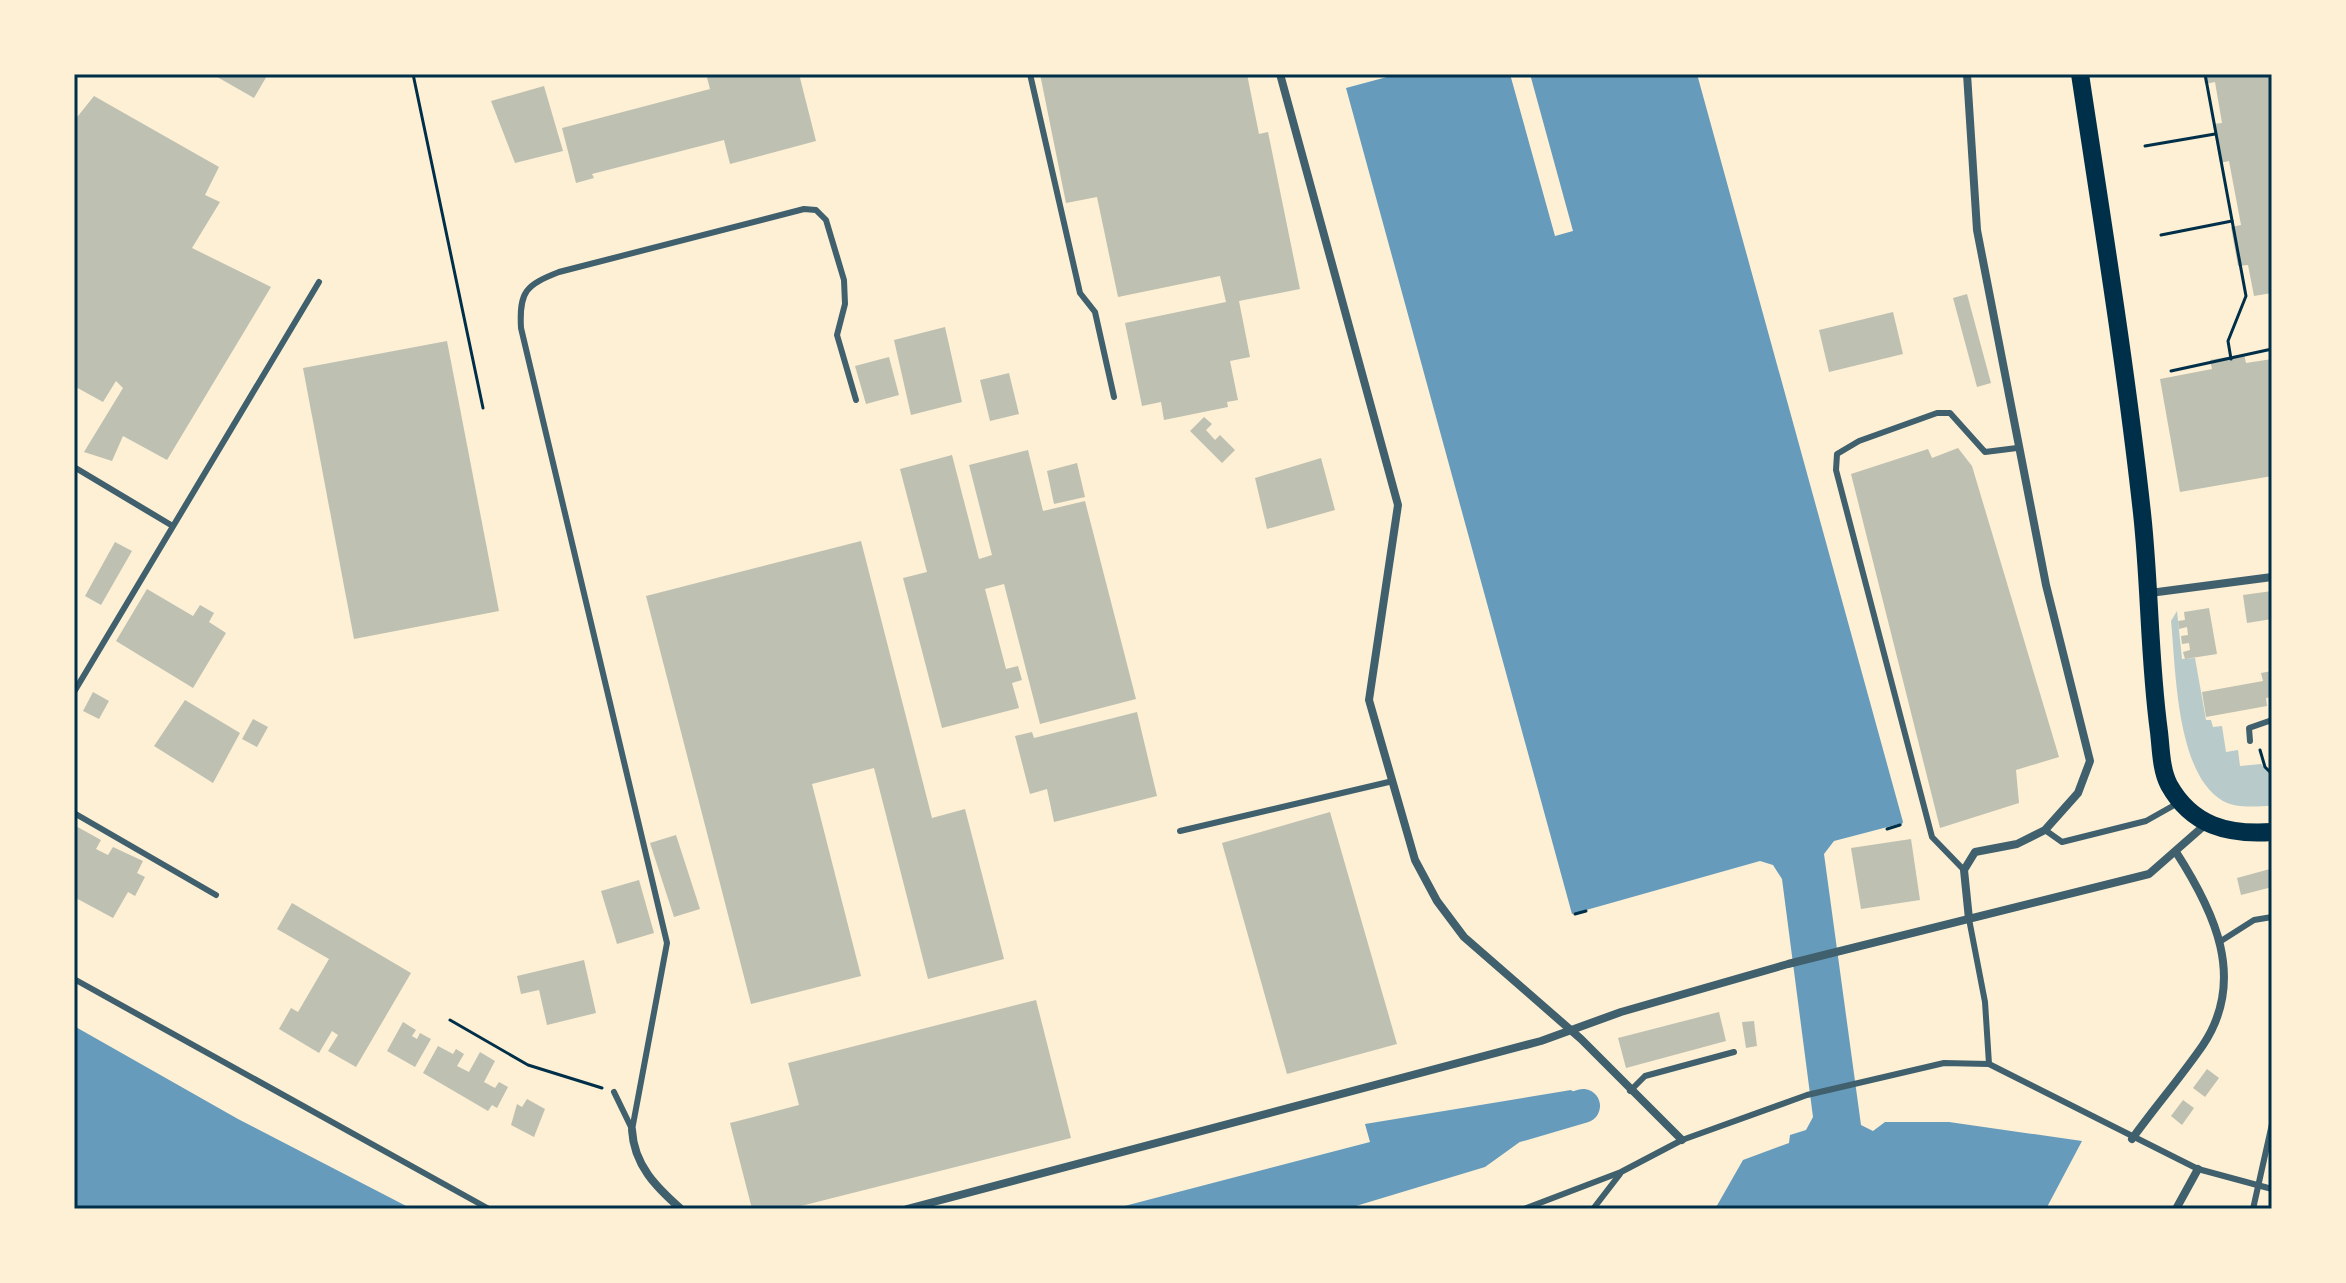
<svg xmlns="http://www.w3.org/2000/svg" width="2346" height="1283" viewBox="0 0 2346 1283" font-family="'Open Sans',sans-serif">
<rect width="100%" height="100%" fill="#fdf0d5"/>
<path fill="#b9caca" d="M2177 611 2182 659 2195 658 2206 720H2211L2213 727 2222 726 2226 752 2238 750 2240 766 2261 764 2272 776V806C2257 806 2237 809 2223 801 2176 774 2176 670 2171 621Z"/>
<g fill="#669bbc">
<polygon points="1398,74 1510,74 1555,236 1573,231 1530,74 1697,74 1903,822 1901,826 1899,824 1834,841 1824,854 1861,1125 1873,1131 1885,1122 1949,1122 2082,1141 2046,1209 1715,1209 1743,1160 1789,1143 1790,1135 1806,1130 1813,1117 1782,879 1773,865 1760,861 1572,914 1346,88"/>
<polygon points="74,1026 238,1119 412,1209 74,1209"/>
<polygon points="1571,1090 1581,1098 1485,1167 1346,1209 1113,1209 1370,1142 1365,1124"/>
</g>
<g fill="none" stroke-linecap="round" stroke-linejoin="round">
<polyline stroke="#669bbc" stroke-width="34" points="1518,1125 1583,1106"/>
</g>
<g fill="#bec0b2">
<polygon points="212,74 268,74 254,98"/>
<polygon points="706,74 799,74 816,141 730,164 724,140 592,174 594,178 576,183 562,128 710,89"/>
<polygon points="1040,74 1247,74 1259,134 1268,132 1300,289 1239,301 1250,357 1230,361 1238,400 1227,402 1228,407 1164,420 1161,402 1142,406 1125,323 1226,302 1220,276 1118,297 1097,197 1066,203"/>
<polygon points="2203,74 2272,74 2272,293 2254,296 2248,265 2238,266 2231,227 2241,225 2229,161 2220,163 2213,124 2222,123 2215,82 2205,84"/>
<polygon points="544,86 563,151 515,163 491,101"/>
<polygon points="94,96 219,167 205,195 220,202 192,248 271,287 167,460 123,436 112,461 84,452 123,388 116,381 103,402 74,386 74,121"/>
<polygon points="1967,294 1991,383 1977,387 1953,298"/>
<polygon points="1893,312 1903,354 1829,372 1819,330"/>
<polygon points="945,327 962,402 911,415 894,340"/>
<polygon points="447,341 499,611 354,639 303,368"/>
<polygon points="2244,354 2246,363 2272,359 2272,476 2180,492 2160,379 2212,369 2210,360"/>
<polygon points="889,357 899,395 866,404 855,366"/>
<polygon points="1009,373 1019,414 990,421 980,380"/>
<polygon points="1204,417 1212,424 1206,430 1215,440 1220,435 1235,450 1222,463 1190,431"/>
<polygon points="1958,448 1972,466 2059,757 2016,770 2019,803 1940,828 1851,474 1928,449 1932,458"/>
<polygon points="1028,450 1043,511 1085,501 1136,699 1040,724 1004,584 985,589 1006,669 1018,666 1022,680 1012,683 1019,708 942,728 903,578 927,572 900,469 952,455 979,559 992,555 969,465"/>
<polygon points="1321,458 1335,510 1267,529 1255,478"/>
<polygon points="1077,463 1085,497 1054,504 1047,471"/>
<polygon points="861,541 932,818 965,809 1004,959 928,979 874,768 812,784 861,976 751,1004 646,596"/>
<polygon points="115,542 132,551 101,605 85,596"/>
<polygon points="147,589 193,616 200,605 214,613 209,622 226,633 193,688 116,641"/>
<polygon points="2272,591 2272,619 2247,623 2243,595"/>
<polygon points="2209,608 2217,654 2185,659 2183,652 2190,650 2189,643 2182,644 2181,636 2188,635 2187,627 2179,629 2178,621 2185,620 2184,612"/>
<polygon points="2272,671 2272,697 2266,698 2267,706 2206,717 2202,692 2263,681 2261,673"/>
<polygon points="93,692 109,701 99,719 83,711"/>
<polygon points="185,700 240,733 213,783 154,746"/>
<polygon points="1137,712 1157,796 1054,822 1047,789 1030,794 1015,736 1032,732 1034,738"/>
<polygon points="253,719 268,727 257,747 242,739"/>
<polygon points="1330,812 1397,1044 1287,1074 1222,843"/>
<polygon points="74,825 101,840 96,849 108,855 113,847 143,861 137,873 145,877 135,896 128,892 113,918 74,897"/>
<polygon points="676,835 700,909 674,917 650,843"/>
<polygon points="1911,839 1920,900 1861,909 1851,848"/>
<polygon points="2270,869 2272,887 2241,895 2237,878"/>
<polygon points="639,880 654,933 617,944 601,891"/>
<polygon points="292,903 411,973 356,1067 328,1051 338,1035 332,1031 319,1053 279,1029 291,1008 298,1012 329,959 277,929"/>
<polygon points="584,960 596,1013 547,1025 539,990 521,994 517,976"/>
<polygon points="1036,1000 1071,1138 789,1209 752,1209 730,1123 799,1105 788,1063"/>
<polygon points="1719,1012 1726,1041 1626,1068 1618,1038"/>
<polygon points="1754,1021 1757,1046 1746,1048 1742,1022"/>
<polygon points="403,1022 416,1030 412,1036 417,1039 420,1033 431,1039 415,1067 387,1051"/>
<polygon points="438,1046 453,1054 456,1049 464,1054 457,1066 469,1072 480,1052 495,1061 484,1082 495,1088 499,1082 508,1087 497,1108 492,1105 488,1111 423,1073"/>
<polygon points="2207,1069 2219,1078 2205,1097 2193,1088"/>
<polygon points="527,1099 545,1109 534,1137 511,1125 517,1104 522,1107"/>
<polygon points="2183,1100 2194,1108 2182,1125 2171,1116"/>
</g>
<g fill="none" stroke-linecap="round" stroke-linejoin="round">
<g stroke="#003049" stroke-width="3">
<polyline points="413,74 483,408"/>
<polyline points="2205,74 2246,296 2228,341 2231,359"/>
<polyline points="2145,146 2215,134"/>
<polyline points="2161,235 2232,221"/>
<polyline points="2171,371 2272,349"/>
<polyline points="2260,750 2265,767 2272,774"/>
<polyline points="1887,829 1900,825"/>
<polyline points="1575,914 1586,911"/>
<polyline points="450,1020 528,1065 602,1088"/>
</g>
<g stroke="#3f606c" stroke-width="6">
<polyline points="1030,74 1080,293 1095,312 1114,397"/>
<polyline points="74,467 171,525"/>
<polyline points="74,692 319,282"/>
<polyline points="2250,741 2249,728 2272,720"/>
<polyline points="74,813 216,895"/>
<polyline points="2045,830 2062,842 2146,821 2178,803"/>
<polyline points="1180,831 1393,781"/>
<polyline points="1964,870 1932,837 1836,470 1837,454 1859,441 1937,413 1950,413 1985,452 2017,448"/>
<polyline points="1969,919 1985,1002 1989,1064"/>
<polyline points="2221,941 2254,920 2272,917"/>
<polyline points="74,979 489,1209"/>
<polyline points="1630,1091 1645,1076 1734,1052"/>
<polyline points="614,1092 631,1127"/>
<path d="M632 1130 667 943 521 328C519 291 526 285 559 272L804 209 816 210 826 220 844 280 845 304 837 335 856 400"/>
<polyline points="1524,1209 1621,1172 1682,1140 1807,1095 1944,1063 1989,1064 2198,1169 2272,1189"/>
<polyline points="1593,1209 1620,1174"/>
<polyline points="2253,1209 2272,1124"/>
</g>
<g stroke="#3f606c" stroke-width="8">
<polyline points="1280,74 1398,505 1369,700 1415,860 1437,901 1464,937 1581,1039 1682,1140"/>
<polyline points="1967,74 1977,230 2046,585 2090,761 2078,793 2045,830 2017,844 1975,852 1964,870 1969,919"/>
<polyline points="2150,593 2272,577"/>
<path d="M632 1130C634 1165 656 1187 681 1209"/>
<path d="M2132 1139C2155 1107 2181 1077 2203 1045 2247 979 2214 911 2176 852"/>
<polyline points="907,1209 1541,1041 1621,1012 1788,964 2149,874 2206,824"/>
<polyline points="2176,1209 2198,1169"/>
</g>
<path stroke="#003049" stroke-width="18" d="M2080 74C2102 220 2126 367 2142 513 2150 586 2149 659 2159 732 2161 749 2161 770 2169 785 2192 826 2228 835 2272 832"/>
</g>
<rect width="2346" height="1283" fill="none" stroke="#fdf0d5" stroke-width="152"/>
<rect x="76" y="76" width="2194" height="1131" fill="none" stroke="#003049" stroke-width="3"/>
</svg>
